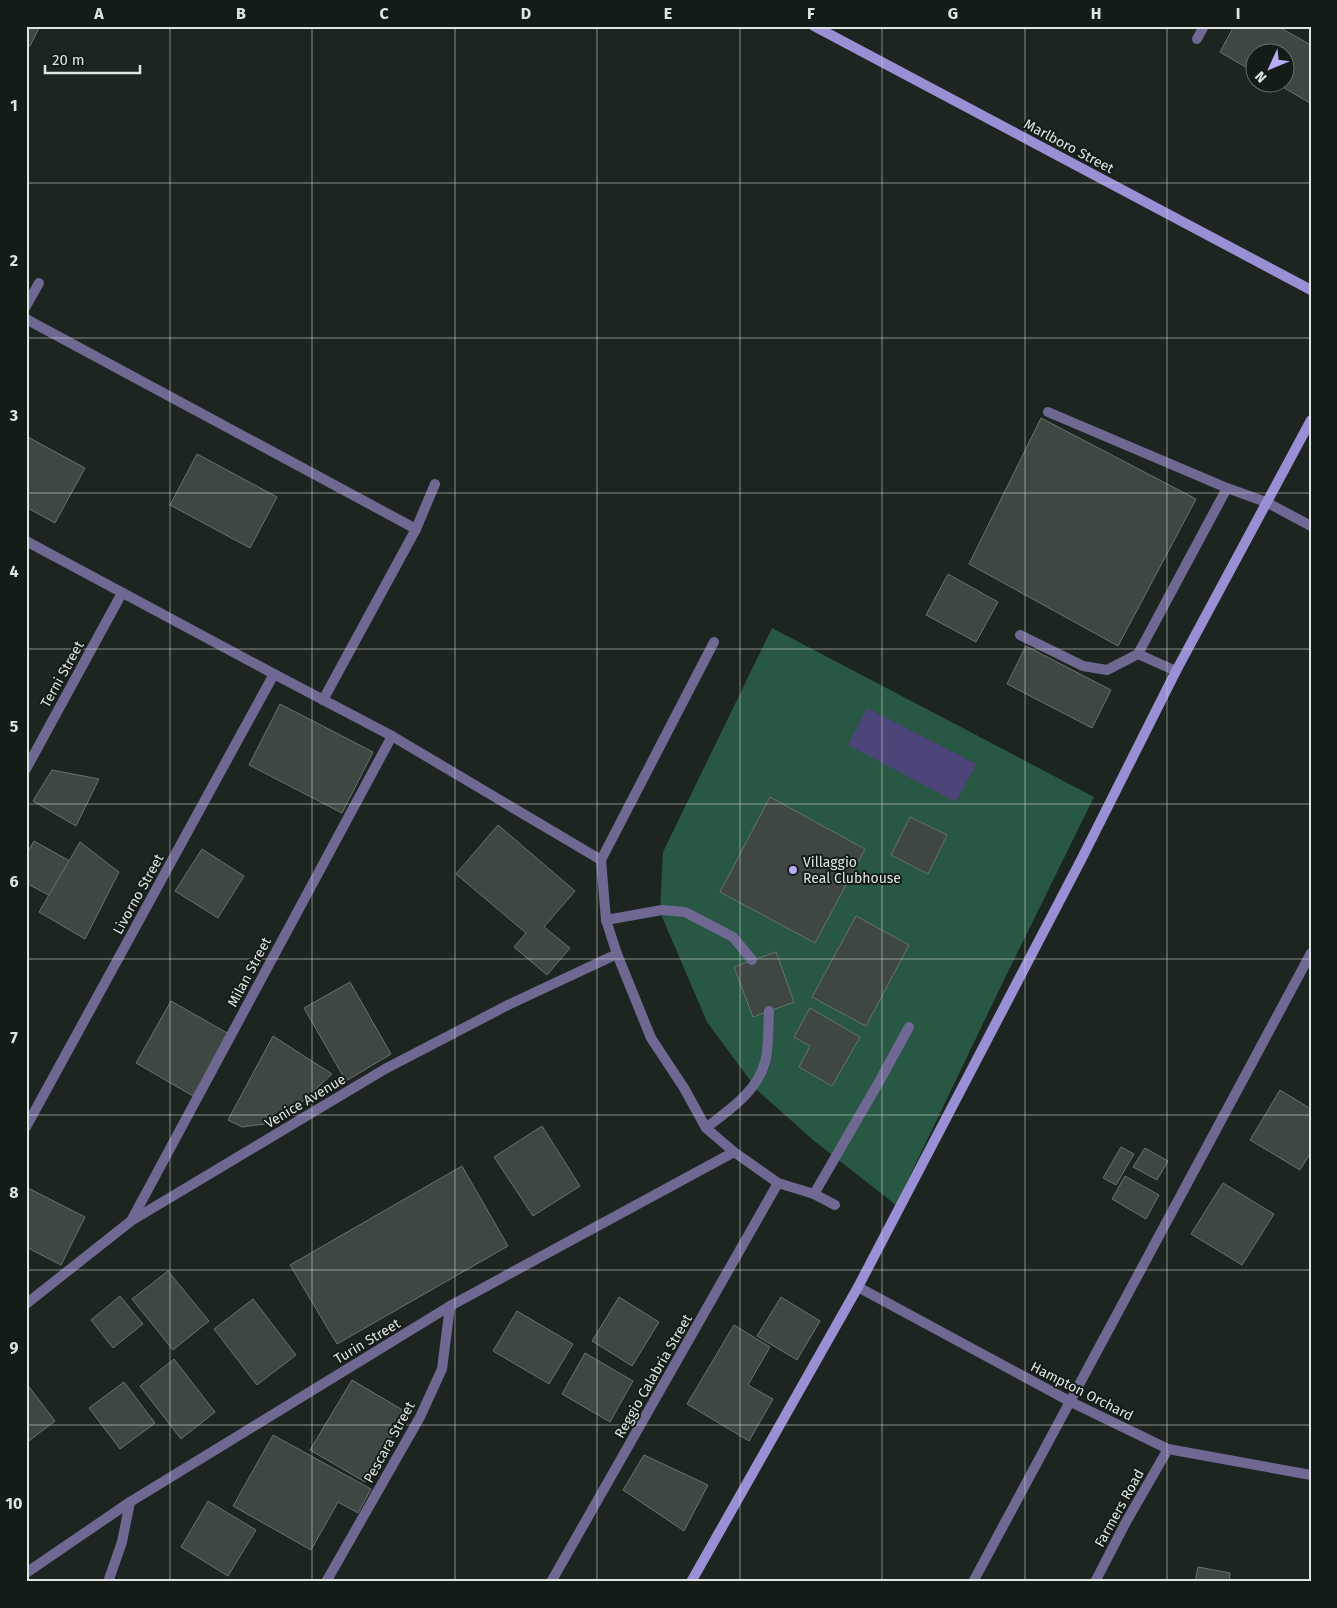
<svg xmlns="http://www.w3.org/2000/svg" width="1337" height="1608" viewBox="0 0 1337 1608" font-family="'Fira Sans',sans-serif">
<rect width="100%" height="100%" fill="#1d2521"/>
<polygon fill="#285743" points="772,628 1094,797 1002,984 896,1205 813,1140 758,1091 707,1022 660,912 663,852"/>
<polygon fill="#4d447a" points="867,708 976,764 956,802 848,745"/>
<g fill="#3f4743" stroke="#68726d">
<polygon points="26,26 40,26 30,46 26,44"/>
<polygon points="1234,26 1277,26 1311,45 1310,103 1274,82 1284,82 1284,52 1254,52 1254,72 1220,52"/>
<polygon points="1041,418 1196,499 1118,646 969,564"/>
<polygon points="26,436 85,468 55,523 26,507"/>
<polygon points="197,454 277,497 250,548 170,505"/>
<polygon points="948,574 998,602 976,642 926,615"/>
<polygon points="1026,646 1111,690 1092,728 1007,684"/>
<polygon points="280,704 373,752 342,813 249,765"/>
<polygon points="52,770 99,779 76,826 33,801"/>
<polygon points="770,797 865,849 815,943 720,892"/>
<polygon points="910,817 947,835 928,874 891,855"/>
<polygon points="498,825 575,891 544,927 570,948 547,975 514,947 526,933 456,874"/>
<polygon points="34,841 75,864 56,899 26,883 26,855"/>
<polygon points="80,842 119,872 85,939 39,912"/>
<polygon points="202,849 244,876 218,918 175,891"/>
<polygon points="856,916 909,945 866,1026 812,997"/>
<polygon points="776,952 794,1002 753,1017 734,967"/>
<polygon points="350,982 391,1054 346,1081 304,1008"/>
<polygon points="171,1001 229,1034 193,1096 136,1063"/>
<polygon points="810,1008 860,1037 832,1086 799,1067 810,1046 794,1037"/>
<polygon points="273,1036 332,1074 280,1122 242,1127 228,1120"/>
<polygon points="1280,1090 1311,1109 1311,1152 1300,1170 1250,1140"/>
<polygon points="542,1126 580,1186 533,1216 494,1157"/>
<polygon points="1121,1147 1134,1154 1116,1185 1103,1178"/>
<polygon points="1145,1148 1168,1161 1157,1180 1133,1167"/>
<polygon points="462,1166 508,1246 337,1344 290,1265"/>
<polygon points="1125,1176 1159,1195 1146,1219 1112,1199"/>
<polygon points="1223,1183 1274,1214 1242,1265 1191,1234"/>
<polygon points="26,1187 85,1217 61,1265 26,1247"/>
<polygon points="168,1271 209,1321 173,1350 132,1299"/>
<polygon points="120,1296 143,1324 113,1348 91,1320"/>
<polygon points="619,1297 659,1322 632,1366 592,1341"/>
<polygon points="781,1297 820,1321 797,1360 757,1336"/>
<polygon points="253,1299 296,1355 257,1385 214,1329"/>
<polygon points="517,1311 573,1344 549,1384 493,1351"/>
<polygon points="734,1325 770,1347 748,1385 773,1399 749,1441 687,1404"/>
<polygon points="585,1353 633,1381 610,1422 562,1394"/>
<polygon points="174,1359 215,1412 181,1439 140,1386"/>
<polygon points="352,1380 406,1412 365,1482 310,1450"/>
<polygon points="124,1382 155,1423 120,1449 89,1408"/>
<polygon points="26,1383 55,1421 26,1443"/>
<polygon points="273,1435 371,1489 358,1513 338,1502 311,1550 233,1506"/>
<polygon points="644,1455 708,1485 684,1531 623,1490"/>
<polygon points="208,1501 256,1530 228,1576 181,1547"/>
<polygon points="1198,1567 1230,1573 1229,1582 1195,1582"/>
</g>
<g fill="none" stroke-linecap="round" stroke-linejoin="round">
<g stroke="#6e6893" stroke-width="10">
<polyline points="1048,412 1227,488 1138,654"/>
<polyline points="1227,488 1266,502"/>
<polyline points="1020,635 1083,666 1107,670 1138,654 1176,671"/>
<polyline points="606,920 662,910 685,912 733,937 752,960"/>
<path d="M706 1128C729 1110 757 1092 765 1062 769 1049 768 1026 769 1011"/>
<polyline points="814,1194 879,1082 909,1027"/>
</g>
<g stroke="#6e6893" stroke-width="10">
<polyline points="1197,39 1204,26"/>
<polyline points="26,306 39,283"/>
<polyline points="26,319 416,529"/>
<polyline points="1266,502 1311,526"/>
<polyline points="26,541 274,674 392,736 601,860"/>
<polyline points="714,642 601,860 606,920 617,954 651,1038 684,1088 706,1128 734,1152 778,1183 814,1194 835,1205"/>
<polyline points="323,700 416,529 435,484"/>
<polyline points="26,769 122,593"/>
<polyline points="26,1127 274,674"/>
<polyline points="131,1221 392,736"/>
<polyline points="858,1287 1071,1402 1168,1449 1311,1475"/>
<polyline points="26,1304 131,1221 385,1069 508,1005 617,954"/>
<polyline points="26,1573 130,1502 450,1306 734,1152"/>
<polyline points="108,1582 122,1542 130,1502"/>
<polyline points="326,1582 420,1417 442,1369 450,1306"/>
<polyline points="551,1582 778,1183"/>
<polyline points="973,1582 1311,953"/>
<polyline points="1095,1582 1126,1522 1168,1449"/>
</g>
<g stroke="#998fd4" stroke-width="10">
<polyline points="814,26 1311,290"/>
<polyline points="691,1582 858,1287 1081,860 1176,671 1311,420"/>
</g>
</g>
<path fill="none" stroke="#dfe5e2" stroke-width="1" stroke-opacity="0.55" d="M170 26V1582M312 26V1582M455 26V1582M597 26V1582M740 26V1582M882 26V1582M1025 26V1582M1167 26V1582M26 183H1311M26 338H1311M26 493H1311M26 649H1311M26 804H1311M26 959H1311M26 1115H1311M26 1270H1311M26 1425H1311"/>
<circle fill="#b6acf8" stroke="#141c18" stroke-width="2" cx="793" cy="870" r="5"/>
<g text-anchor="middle" stroke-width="4" stroke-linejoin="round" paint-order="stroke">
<g font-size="14" fill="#dfe5e2" stroke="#141c18">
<text transform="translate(1069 146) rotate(28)" y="5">Marlboro Street</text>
<text transform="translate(62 674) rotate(-61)" y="5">Terni Street</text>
<text transform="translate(138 894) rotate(-61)" y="5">Livorno Street</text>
<text transform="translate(249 972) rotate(-62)" y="5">Milan Street</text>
<text transform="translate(305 1101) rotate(-31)" y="5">Venice Avenue</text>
<text transform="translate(367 1341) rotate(-31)" y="5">Turin Street</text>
<text transform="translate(653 1376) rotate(-60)" y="5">Reggio Calabria Street</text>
<text transform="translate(1082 1391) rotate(27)" y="5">Hampton Orchard</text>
<text transform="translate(389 1442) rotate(-61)" y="5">Pescara Street</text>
<text transform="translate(1119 1508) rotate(-61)" y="5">Farmers Road</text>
</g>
<g font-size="14" fill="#dfe5e2" stroke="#141c18" text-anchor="start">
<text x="803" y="867">Villaggio<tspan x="803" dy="16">Real Clubhouse</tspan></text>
</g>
</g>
<rect width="1337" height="1608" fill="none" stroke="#141c18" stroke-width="55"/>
<g transform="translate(1270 68) rotate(226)"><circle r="24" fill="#141c18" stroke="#656c69"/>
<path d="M0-4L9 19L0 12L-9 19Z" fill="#b6acf8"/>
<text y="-8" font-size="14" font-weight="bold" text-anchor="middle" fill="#dfe5e2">N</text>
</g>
<path d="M45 65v8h95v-8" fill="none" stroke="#dfe5e2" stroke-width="2.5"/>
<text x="52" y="65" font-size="15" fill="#dfe5e2" stroke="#141c18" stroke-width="4" paint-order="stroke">20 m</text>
<rect x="28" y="28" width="1282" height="1552" fill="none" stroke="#dfe5e2" stroke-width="2"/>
<g font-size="16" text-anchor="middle" font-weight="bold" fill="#dfe5e2">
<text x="99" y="19">A</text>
<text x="241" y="19">B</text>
<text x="384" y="19">C</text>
<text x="526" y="19">D</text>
<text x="668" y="19">E</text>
<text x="811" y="19">F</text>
<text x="953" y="19">G</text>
<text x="1096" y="19">H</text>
<text x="1238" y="19">I</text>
<text x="14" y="111">1</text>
<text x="14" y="266">2</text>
<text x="14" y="421">3</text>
<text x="14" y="577">4</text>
<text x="14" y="732">5</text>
<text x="14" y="887">6</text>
<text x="14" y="1043">7</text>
<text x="14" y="1198">8</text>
<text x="14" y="1353">9</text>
<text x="14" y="1509">10</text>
</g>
</svg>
